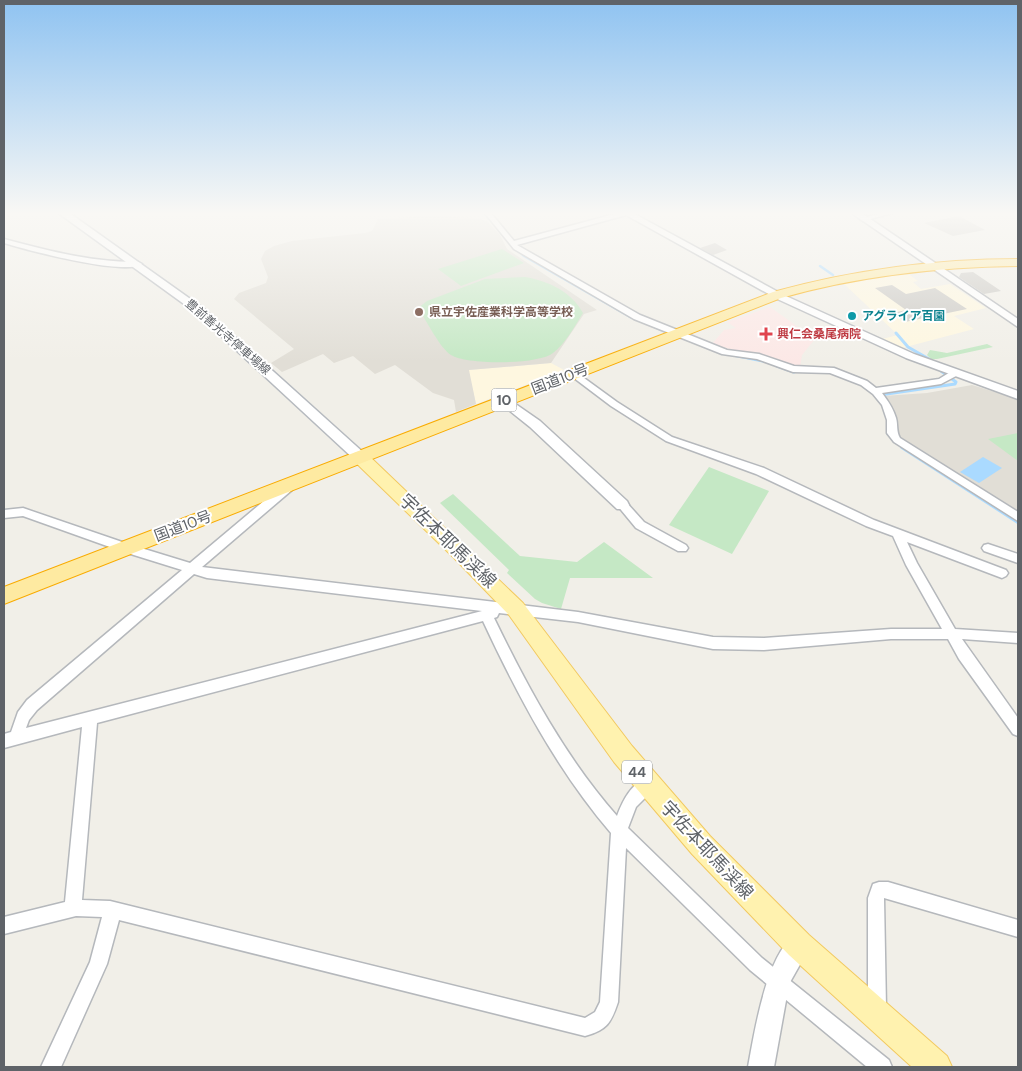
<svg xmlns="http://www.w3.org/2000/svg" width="1022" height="1071" viewBox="0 0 1022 1071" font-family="'DM Sans','Noto Sans JP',sans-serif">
<rect width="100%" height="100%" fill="#f1efe8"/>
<g fill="#fef7e0">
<polygon points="906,272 918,281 913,282 921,289 950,284 986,308 954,316 974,329 898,349 878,340 898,335 843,283"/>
<polygon points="551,363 564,370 476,404 468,370"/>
</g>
<g fill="#e1ded6">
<polygon points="433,216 473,218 487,221 500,235 507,249 597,310 584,314 551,363 469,370 476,404 456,412 454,400 433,393 395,365 375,374 353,356 334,363 323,354 282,372 271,363 294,349 234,299 239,293 266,283 268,277 261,259 265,251 274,246 292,241 365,233 372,231 378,219"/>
<polygon points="972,385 1018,399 1018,515 901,441 883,396 927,393"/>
</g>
<polygon fill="#fce8e6" points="770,307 815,339 802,355 800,367 790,366 712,344 724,330 736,328 727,322"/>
<g fill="#c5e8c5">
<polygon points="502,249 524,263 461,286 438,269"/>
<path d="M525 277C548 281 571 291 583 313 575 326 565 344 553 353 538 365 467 365 451 355 440 348 426 320 418 308L427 301 485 279Z"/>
<polygon points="987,344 993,347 937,359 931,359 927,355 930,350 947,353"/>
<polygon points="1018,433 1018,461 988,439"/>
<polygon points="709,467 769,491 732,554 669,525"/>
<polygon points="453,494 520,556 577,562 604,542 653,578 570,578 561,609 542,603 535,599 507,573 509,570 440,503"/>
</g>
<polygon fill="#aadaff" points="983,457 1002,468 979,483 960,472"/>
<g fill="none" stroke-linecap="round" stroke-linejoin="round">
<g stroke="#aadaff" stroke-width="2.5">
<polyline points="482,212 492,221"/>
<polyline points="504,236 524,256 632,318"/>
<polyline points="820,266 833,275"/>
</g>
<g stroke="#aadaff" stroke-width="3">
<polyline points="630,316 664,331"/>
<polyline points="896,333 908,347 929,359"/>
<polyline points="723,353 763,361"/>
<polyline points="777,366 794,372"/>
<polyline points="880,395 955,384 956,382 941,371"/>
<polyline points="888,419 888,434"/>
<polyline points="902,447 904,448"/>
</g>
<polyline stroke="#aadaff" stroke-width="4" points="902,447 1018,522"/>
</g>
<g fill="#cccac5">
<polygon points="959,216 985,230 953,236 924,223"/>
<polygon points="715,243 727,250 713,255 700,248"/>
<polygon points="973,272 1001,291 984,294 959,277 961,273"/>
<polygon points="892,285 906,294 935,288 967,309 905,322 893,313 906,310 875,288"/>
</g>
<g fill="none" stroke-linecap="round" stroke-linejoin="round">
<defs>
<g id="minor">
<path d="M484 212H490L514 241 622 212H631L780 293V297H774L626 215 517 245 640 315 727 350 759 354 794 366 834 368 867 381 876 388 939 379 952 371H958V375L941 384 882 393C888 401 893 408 896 418 898 425 896 431 900 438L1018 512V521L894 442 887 433V420L882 405 873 394 861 385 830 373 793 372 757 359 722 354 634 319 514 249Z"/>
<polygon points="885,212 896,212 863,221 860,219"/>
<path d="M4 239C49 251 91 262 138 262L142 264C124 276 27 250 4 243Z"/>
<path d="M573 370 617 402 672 437 764 468 874 520 1006 570 1008 573 1006 576 1002 578 907 542 917 563 955 629 1018 633V643L962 639 1018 718V736L1013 734 959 659 948 639H891L764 650 713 649 578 622 499 613 497 617 494 618C528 688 565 757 617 816 623 800 631 784 648 777L653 780 656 785 653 790 636 807 628 828 762 958 889 1060 892 1067H867L750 970 626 848 618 1002C611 1023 607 1030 585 1036L119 920 107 964 61 1067H41L90 962 102 917 76 916 4 934V917L65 902 82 727 4 748V734L11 732 18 712 27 700 182 570 121 551 23 516 4 518V510L23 508 128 544 190 563 284 484 288 483 293 487 292 490 202 567 578 612 713 637 764 638 891 629H942L906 565 893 536 866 526 756 474 666 441 611 406 570 375V371ZM194 574 207 578 482 611 26 728 29 720 37 710ZM483 621C518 696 557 770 611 833L600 1002 595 1012 585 1018 110 901 82 900 97 723Z"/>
<polygon points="622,501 626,502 644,522 686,545 688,548 686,551 678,551 636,528 617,505"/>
<polygon points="988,544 1018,554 1018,563 984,551 982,548 984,545"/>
<polygon points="879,882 888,882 1018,920 1018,937 884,898 886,1008 884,1015 877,1017 870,1015 868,1008 868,898 873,884"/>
</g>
<g id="tertiary">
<polygon points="850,212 860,212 1018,319 1018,327"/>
<polygon points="777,292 914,354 1018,391 1018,399 906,358 773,297 773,293"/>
<polygon points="504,396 540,421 627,501 629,505 627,509 617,509 530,427 500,403 498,400"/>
<path d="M799 933 807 937 811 945 789 984 774 1067H748C754 1035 767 947 799 933Z"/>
</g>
<polygon id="secondary" points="57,212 68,212 203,308 365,454 367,457 365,460 355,460 195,312"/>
<polygon id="primary" points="360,451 366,453 523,603 632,746 710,836 809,935 947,1056 952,1067 912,1067 789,955 692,854 614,762 509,615 454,558 354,461 352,457 354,453"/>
<path id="trunk" d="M1018 259V266C937 267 859 276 781 298L4 604V587L773 292C853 270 935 259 1018 259Z"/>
</defs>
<use href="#minor" stroke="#b5b8bc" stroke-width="3"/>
<use href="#tertiary" stroke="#b5b8bc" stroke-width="3"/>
<use href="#secondary" stroke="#b6babf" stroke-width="3"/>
<use href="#primary" stroke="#f2c960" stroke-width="2"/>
<use href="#trunk" stroke="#f9ab00" stroke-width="2"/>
<use href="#minor" fill="#fff" fill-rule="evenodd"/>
<use href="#tertiary" fill="#fff" fill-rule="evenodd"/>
<use href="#secondary" fill="#fff" fill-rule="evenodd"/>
<use href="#primary" fill="#fff2af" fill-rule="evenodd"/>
<use href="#trunk" fill="#feeaa1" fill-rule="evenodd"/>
</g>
<linearGradient id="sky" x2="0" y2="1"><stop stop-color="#8fc3f1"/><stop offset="0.59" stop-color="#f9f8f5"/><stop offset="1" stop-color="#f9f8f5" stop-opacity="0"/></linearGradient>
<rect width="1022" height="362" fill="url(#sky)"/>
<circle fill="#8d6e63" stroke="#fff" stroke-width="2" cx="419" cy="312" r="5"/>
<circle fill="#0f9aa8" stroke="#fff" stroke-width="2" cx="852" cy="316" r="5"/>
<path fill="#e0444e" stroke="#fff" stroke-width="2" d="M763.5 326.5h5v5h5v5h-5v5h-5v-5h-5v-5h5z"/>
<g text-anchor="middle" stroke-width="4" stroke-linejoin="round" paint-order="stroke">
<g font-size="12" font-weight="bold" fill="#785e54" stroke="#fff" text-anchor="start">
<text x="429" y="316">県立宇佐産業科学高等学校</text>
</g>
<g font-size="12" font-weight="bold" fill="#0d838f" stroke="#fff" text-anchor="start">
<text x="862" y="320">アグライア百園</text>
</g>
<g font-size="12" font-weight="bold" fill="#be3a42" stroke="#fff" text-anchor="start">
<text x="777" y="338">興仁会桑尾病院</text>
</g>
<g font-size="12" fill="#5f6368" stroke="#fff">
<text transform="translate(228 337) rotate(41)" y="4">豊前善光寺停車場線</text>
</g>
<g fill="#fff" stroke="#8f9295" stroke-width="1">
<rect x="491.5" y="388.5" width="25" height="23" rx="4"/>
<rect x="622" y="760.5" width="30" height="23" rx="4"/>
</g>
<g font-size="14" font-weight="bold" fill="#5f6368">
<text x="504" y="405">10</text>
<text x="637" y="777">44</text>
</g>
<g font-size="15" fill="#5f6368" stroke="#fff">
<text transform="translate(560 379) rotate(-21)" y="5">国道10号</text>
<text transform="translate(183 526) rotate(-21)" y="5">国道10号</text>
</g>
<g font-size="18" fill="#5f6368" stroke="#fff">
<text transform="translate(448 541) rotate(44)" y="6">宇佐本耶馬渓線</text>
<text transform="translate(707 850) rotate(47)" y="6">宇佐本耶馬渓線</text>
</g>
</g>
<rect width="1022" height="1071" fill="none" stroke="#5f6368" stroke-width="10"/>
</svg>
